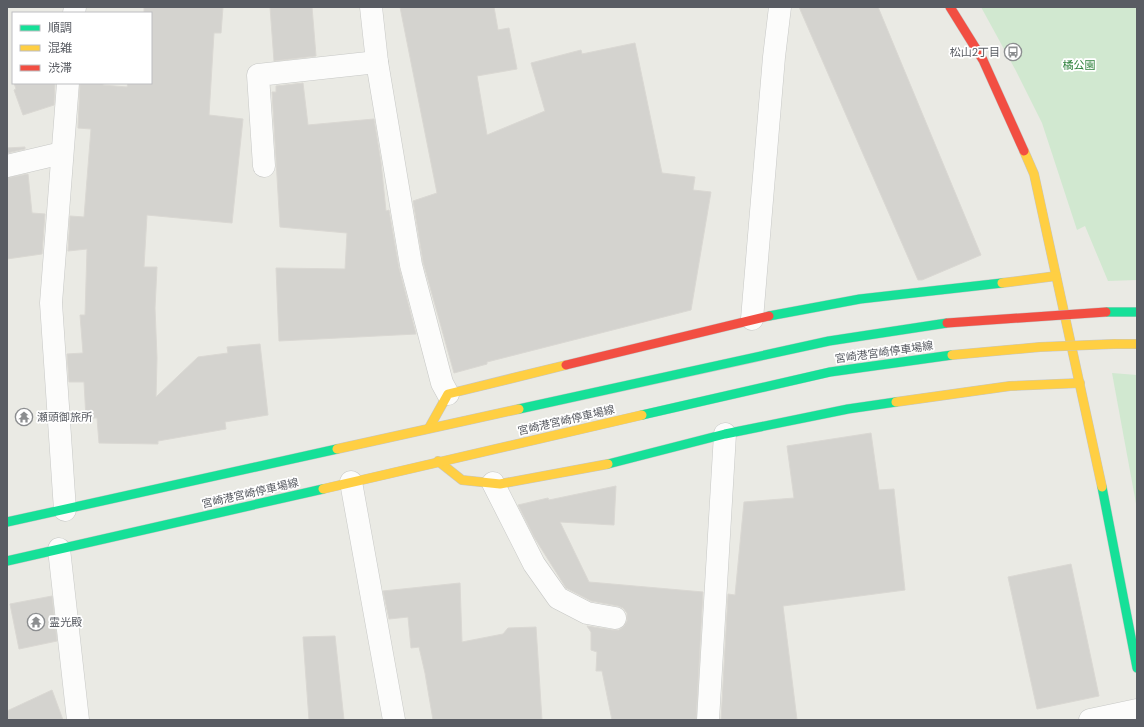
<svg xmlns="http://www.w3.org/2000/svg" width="1144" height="727" viewBox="0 0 1144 727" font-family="'DM Sans','Noto Sans JP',sans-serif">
<rect width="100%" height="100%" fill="#eaeae4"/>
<g fill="#d1e8d0">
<polygon points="981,7 1137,7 1137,280 1108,281 1085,226 1077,230 1042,123 1016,71"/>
<polygon points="1112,373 1137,375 1137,509"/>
</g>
<g fill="#d4d3cf" stroke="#dad8d3">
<polygon points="144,7 223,7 221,33 214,33 209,115 243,119 232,223 147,215 144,267 157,267 155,308 157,358 156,397 198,357 228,353 227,347 260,344 268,415 225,422 226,429 158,441 158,444 99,443 97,418 86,418 84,382 69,382 67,354 83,353 80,315 85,315 87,249 68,251 70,216 84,217 91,129 78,128 80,83 103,83 103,85 127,87 128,83 151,83 151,13 144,13"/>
<polygon points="270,7 312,7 316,56 274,61"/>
<polygon points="400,7 494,7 498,30 509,28 517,69 477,76 487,135 545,111 531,63 581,50 582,54 635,43 662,173 695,177 693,190 711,192 691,310 487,362 487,364 454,373 423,262 413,201 437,193"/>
<polygon points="799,7 878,7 981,255 922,280 918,280"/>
<polygon points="14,83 55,83 54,105 23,115 14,90 16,89"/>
<polygon points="303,83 308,125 374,119 381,162 386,211 389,210 399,268 416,334 279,341 276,268 345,269 347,233 280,227 272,92 276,92 276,86"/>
<polygon points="25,147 25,149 7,153 7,148"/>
<polygon points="28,174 32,213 45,214 42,254 7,259 7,178"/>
<polygon points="871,433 879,490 894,489 905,590 783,606 797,720 721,720 728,594 735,595 744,502 794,498 787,446"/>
<polygon points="616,486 614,525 560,522 589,582 703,592 696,720 612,720 602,671 596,671 597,652 591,650 591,632 587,626 613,630 619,630 624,626 627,621 627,613 623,608 618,606 591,601 566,588 534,537 518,505 548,498 549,500"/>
<polygon points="1071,564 1099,696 1037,709 1008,577"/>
<polygon points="460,583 462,642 503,634 508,628 536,627 542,720 433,720 425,673 419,647 411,648 408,617 389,619 383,591"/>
<polygon points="52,596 57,641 19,649 10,604"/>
<polygon points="335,636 344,720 309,720 303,637"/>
<polygon points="52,690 63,720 7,720 7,711"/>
</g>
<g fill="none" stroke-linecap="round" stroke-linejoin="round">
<defs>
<g id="street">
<polyline points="371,7 377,62 411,265 442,383 448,394"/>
<polyline points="74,13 75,7"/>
<polyline points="7,166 62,153"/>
<polyline points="264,166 258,75 377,62"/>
<polyline points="752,319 774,57 780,7"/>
<polyline points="351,482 394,720"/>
<polyline points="493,483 534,564 558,598 587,613 615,618"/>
<polyline points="65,510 51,303 68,83"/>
<polyline points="59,549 78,720"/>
<polyline points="708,720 725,434"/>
<polyline points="1090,720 1137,710"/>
</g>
<g id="fast">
<polyline points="1106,312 1137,312"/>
<polyline points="769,316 860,299 1002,283"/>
<polyline points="519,409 829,341 947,323"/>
<polyline points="642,415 830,372 952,355"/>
<polyline points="608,464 725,434 848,409 896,402"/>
<polyline points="1102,487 1137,668"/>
<polyline points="7,522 337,449"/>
<polyline points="7,561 323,489"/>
</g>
<g id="slow">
<polyline points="1024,151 1034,174 1102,487"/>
<polyline points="1002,283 1056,276"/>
<polyline points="1114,344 1137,344"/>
<polyline points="896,402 1010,386 1080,383"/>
<polyline points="429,428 448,394 566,365"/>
<polyline points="337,449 519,409"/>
<polyline points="438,461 462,480 500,484 608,464"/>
<polyline points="323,489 642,415"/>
</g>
<g id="jam">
<polyline points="950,7 983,60 1024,151"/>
<polyline points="566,365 769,316"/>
</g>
</defs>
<use href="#street" stroke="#c7c8c6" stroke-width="23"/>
<use href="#fast" stroke="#c5c6c5" stroke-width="10"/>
<use href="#slow" stroke="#c5c6c5" stroke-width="10"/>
<use href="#jam" stroke="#c5c6c5" stroke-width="10"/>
<use href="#street" stroke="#fcfcfb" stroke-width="22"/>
<use href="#fast" stroke="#16e098" stroke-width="9"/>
<use href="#slow" stroke="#ffcf43" stroke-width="9"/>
<use href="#jam" stroke="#f24e42" stroke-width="9"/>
<defs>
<polyline id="slow-bridge" points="952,355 1040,347 1114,344"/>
<polyline id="jam-bridge" points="947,323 1106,312"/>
</defs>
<use href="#slow-bridge" stroke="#c5c6c5" stroke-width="10" stroke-linecap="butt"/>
<use href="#jam-bridge" stroke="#c5c6c5" stroke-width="10" stroke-linecap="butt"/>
<use href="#slow-bridge" stroke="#ffcf43" stroke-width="9"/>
<use href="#jam-bridge" stroke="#f24e42" stroke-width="9"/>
</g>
<defs>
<symbol id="bus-ring" viewBox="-11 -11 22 22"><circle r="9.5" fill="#fff" stroke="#8c8e90" stroke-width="1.5"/><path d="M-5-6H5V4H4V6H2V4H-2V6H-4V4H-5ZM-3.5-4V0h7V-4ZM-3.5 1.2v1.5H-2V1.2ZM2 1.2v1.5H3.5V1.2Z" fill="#8c8e90"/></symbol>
<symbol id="temple-ring" viewBox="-11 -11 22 22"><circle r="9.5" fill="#fff" stroke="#8c8e90" stroke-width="1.5"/><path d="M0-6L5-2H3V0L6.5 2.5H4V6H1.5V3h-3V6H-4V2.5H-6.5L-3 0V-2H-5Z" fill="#8c8e90"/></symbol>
</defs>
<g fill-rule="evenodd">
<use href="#bus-ring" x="1003" y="42" width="20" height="20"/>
<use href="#temple-ring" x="14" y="407" width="20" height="20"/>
<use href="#temple-ring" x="26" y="612" width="20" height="20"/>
</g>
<g text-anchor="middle" stroke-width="3.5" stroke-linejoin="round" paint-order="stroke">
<g font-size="11" fill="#595c63" stroke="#fff" text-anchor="start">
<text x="1000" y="56" text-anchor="end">松山2丁目</text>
<text x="37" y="421">瀬頭御旅所</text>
<text x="49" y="626">霊光殿</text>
</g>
<g font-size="11" fill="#30833e" stroke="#fff">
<text x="1079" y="69">橘公園</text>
</g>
<g font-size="11" fill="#595c63" stroke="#fff">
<text transform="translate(884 352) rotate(-8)" y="4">宮崎港宮崎停車場線</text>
<text transform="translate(566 420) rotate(-13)" y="4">宮崎港宮崎停車場線</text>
<text transform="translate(250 493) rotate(-13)" y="4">宮崎港宮崎停車場線</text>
</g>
</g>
<rect width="1144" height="727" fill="none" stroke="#595c63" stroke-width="16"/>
<rect x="12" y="12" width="140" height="72" fill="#ffffff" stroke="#bdbec1"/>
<rect x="20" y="25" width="20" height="6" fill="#16e098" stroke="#bdbec1"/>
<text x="48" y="32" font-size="12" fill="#595c63">順調</text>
<rect x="20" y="45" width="20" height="6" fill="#ffcf43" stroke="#bdbec1"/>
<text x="48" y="52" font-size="12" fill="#595c63">混雑</text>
<rect x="20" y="65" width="20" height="6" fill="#f24e42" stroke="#bdbec1"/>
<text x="48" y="72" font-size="12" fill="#595c63">渋滞</text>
</svg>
